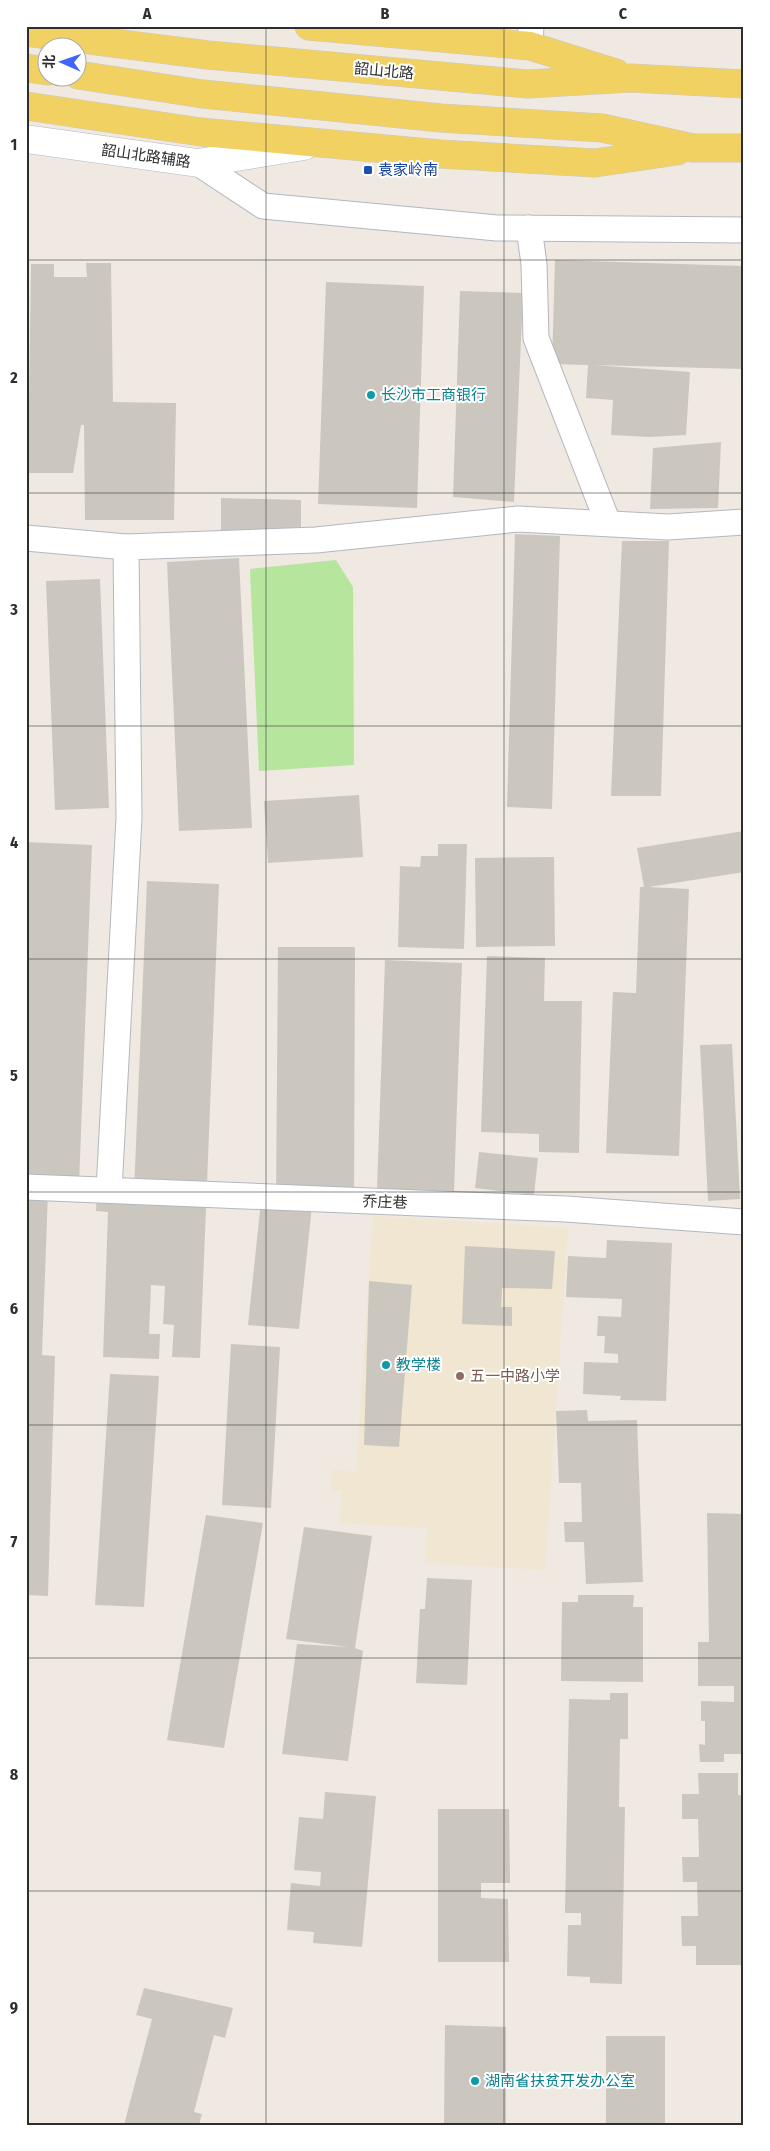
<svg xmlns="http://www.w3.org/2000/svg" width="770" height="2151" viewBox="0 0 770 2151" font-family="'Fira Sans Condensed','Noto Sans SC',sans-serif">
<rect width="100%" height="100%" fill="#efe9e1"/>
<polygon fill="#f0e6d1" points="373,1216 568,1228 545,1570 425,1563 427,1528 339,1523 342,1491 331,1490 332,1470 356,1472"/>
<polygon fill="#b6e59e" points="336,560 353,587 354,765 259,771 250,569"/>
<g fill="#cbc7bf">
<polygon points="555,260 744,266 744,369 594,365 690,372 686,435 650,437 611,435 613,400 586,398 588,365 552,364"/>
<polygon points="86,263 111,263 113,402 176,403 174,520 85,520 84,425 81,425 73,473 28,473 31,264 54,264 54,277 87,277"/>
<polygon points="326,282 424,286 417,508 318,504"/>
<polygon points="460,291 523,293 514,502 453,497"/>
<polygon points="721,442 718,508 650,509 653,448"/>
<polygon points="221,498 301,500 301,530 221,531"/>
<polygon points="515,534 560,536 552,809 507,807"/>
<polygon points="622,541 669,541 661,796 611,796"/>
<polygon points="239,558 252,828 179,831 167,562"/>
<polygon points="100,579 109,808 55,810 46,581"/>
<polygon points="359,795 363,857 268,863 264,801"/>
<polygon points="744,831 744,872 649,887 689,889 679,1156 606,1153 613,992 636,993 640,887 644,887 637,848"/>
<polygon points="26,842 92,845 79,1185 26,1183"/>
<polygon points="438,844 467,844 464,949 398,947 400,866 420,867 421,856 438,856"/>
<polygon points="554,857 555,946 476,947 475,858"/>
<polygon points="147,881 219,884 200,1358 172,1357 174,1325 163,1324 165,1286 151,1285 149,1334 160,1334 159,1359 103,1357 108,1212 96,1211 97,1190 134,1192"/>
<polygon points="278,947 355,947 354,1203 312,1206 299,1329 248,1325 261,1201 276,1203"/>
<polygon points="487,956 545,958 544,1001 582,1001 579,1153 539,1152 539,1134 481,1132"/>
<polygon points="385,960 462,963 454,1191 377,1189"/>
<polygon points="732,1044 740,1199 708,1201 700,1045"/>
<polygon points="479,1152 538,1158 534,1195 475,1188"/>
<polygon points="26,1192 48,1192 42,1355 55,1356 48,1596 26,1595"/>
<polygon points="607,1240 672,1243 666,1401 620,1400 621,1396 583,1394 584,1362 618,1363 618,1354 604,1353 605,1336 597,1336 598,1316 621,1317 622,1299 566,1297 568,1256 606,1258"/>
<polygon points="465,1246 555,1251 552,1289 502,1288 501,1307 512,1307 512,1326 462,1324"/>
<polygon points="369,1281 412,1285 399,1447 364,1445"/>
<polygon points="231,1344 280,1347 271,1508 222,1505"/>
<polygon points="110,1374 159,1376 144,1607 95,1605"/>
<polygon points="587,1410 588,1421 637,1420 643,1582 586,1584 584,1542 565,1542 564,1522 582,1522 581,1483 559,1483 556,1411"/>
<polygon points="707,1513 744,1514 744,1754 724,1754 724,1762 700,1762 699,1744 705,1745 705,1721 701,1721 701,1701 734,1702 734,1686 698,1686 698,1642 709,1642"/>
<polygon points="206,1515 263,1523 224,1748 167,1740"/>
<polygon points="304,1527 372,1536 355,1648 363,1651 348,1761 282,1754 297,1644 349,1647 286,1639"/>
<polygon points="427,1578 472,1580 467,1685 416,1683 420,1609 425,1609"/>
<polygon points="578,1595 634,1595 633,1607 643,1607 643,1682 561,1681 562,1602 578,1602"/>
<polygon points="610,1693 628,1693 628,1739 620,1739 619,1807 625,1807 622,1984 590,1983 590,1977 567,1976 568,1925 581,1925 581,1913 565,1913 569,1699 610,1700"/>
<polygon points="698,1773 738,1773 738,1795 744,1795 744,1965 696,1965 696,1946 682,1946 681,1916 698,1916 697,1882 683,1882 682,1857 699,1857 698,1819 682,1819 682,1794 699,1794"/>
<polygon points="325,1792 376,1796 362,1947 313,1943 314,1932 287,1930 291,1883 320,1886 321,1872 294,1870 299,1817 323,1819"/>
<polygon points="438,1809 509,1809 510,1883 481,1883 481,1898 508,1899 509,1962 438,1962"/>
<polygon points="144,1988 233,2008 225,2038 214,2035 194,2112 202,2114 199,2125 124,2125 152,2019 136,2015"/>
<polygon points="445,2025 506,2027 506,2125 444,2125"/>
<rect x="606" y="2036" width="59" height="89"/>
</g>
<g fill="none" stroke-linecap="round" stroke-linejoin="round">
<defs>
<g id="street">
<polyline points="530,46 531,26"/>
<polyline points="198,163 263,206 497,228 744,230"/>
<polyline points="529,228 534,264 536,338 608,523"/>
<polyline points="26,538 126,547"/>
<polyline points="26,1187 566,1209 744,1222"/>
<polyline points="109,1190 129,818 126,547 316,540 518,519 668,527 744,522"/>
</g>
<polyline id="secondary" points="26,139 198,163 304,146"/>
<g id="primary">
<polyline points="309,26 530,46 616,73"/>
<polyline points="26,32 208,55 528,84 631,78 744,84"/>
<polyline points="26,68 48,71"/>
<polyline points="78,75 203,94 441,118 602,128 693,148 744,148"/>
<polyline points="26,106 201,132 440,154 595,163 677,151"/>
</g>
</defs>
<use href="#street" stroke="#b4b7c1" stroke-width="27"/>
<use href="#secondary" stroke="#b4b7c1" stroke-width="29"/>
<use href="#primary" stroke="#c9c9c9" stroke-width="29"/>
<use href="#street" stroke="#fff" stroke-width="25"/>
<use href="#secondary" stroke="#fff" stroke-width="28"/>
<use href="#primary" stroke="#f2d163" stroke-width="28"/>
</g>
<path fill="none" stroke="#2e2e2e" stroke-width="1" stroke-opacity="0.55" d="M266 26V2125M504 26V2125M26 260H744M26 493H744M26 726H744M26 959H744M26 1192H744M26 1425H744M26 1658H744M26 1891H744"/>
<rect fill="#1a4fb4" stroke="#fff" stroke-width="2" x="363" y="165" width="10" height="10" rx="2.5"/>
<g fill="#0f9aa8" stroke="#fff" stroke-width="2">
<circle cx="371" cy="395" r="5"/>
<circle cx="386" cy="1365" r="5"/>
<circle cx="475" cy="2081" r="5"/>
</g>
<circle fill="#8d6e63" stroke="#fff" stroke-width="2" cx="460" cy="1376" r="5"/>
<g text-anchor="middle" stroke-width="4" stroke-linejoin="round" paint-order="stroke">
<g font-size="15" fill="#2e2e2e" stroke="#fff">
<text transform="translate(384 71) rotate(5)" y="5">韶山北路</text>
<text transform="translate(146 156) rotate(8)" y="5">韶山北路辅路</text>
<text transform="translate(385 1202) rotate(2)" y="5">乔庄巷</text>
</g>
<g font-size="15" fill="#164399" stroke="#fff" text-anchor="start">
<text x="378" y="175">袁家岭南</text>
</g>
<g font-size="15" fill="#0d838f" stroke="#fff" text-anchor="start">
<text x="381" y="400">长沙市工商银行</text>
<text x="396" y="1370">教学楼</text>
<text x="485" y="2086">湖南省扶贫开发办公室</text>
</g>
<g font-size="15" fill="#785e54" stroke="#fff" text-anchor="start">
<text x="470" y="1381">五一中路小学</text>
</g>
</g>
<rect width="770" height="2151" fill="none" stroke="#ffffff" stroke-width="55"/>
<g transform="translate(62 62) rotate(272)"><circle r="24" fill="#ffffff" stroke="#ababab"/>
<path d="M0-4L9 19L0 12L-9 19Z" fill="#4264fb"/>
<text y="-8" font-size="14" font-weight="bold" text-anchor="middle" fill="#2e2e2e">北</text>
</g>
<rect x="28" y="28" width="714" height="2096" fill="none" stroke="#2e2e2e" stroke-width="2"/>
<g font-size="16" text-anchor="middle" font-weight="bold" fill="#2e2e2e">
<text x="147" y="19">A</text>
<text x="385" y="19">B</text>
<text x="623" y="19">C</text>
<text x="14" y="150">1</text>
<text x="14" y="383">2</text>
<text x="14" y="615">3</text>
<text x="14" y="848">4</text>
<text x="14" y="1081">5</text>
<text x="14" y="1314">6</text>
<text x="14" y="1547">7</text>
<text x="14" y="1780">8</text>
<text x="14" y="2013">9</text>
</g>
</svg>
